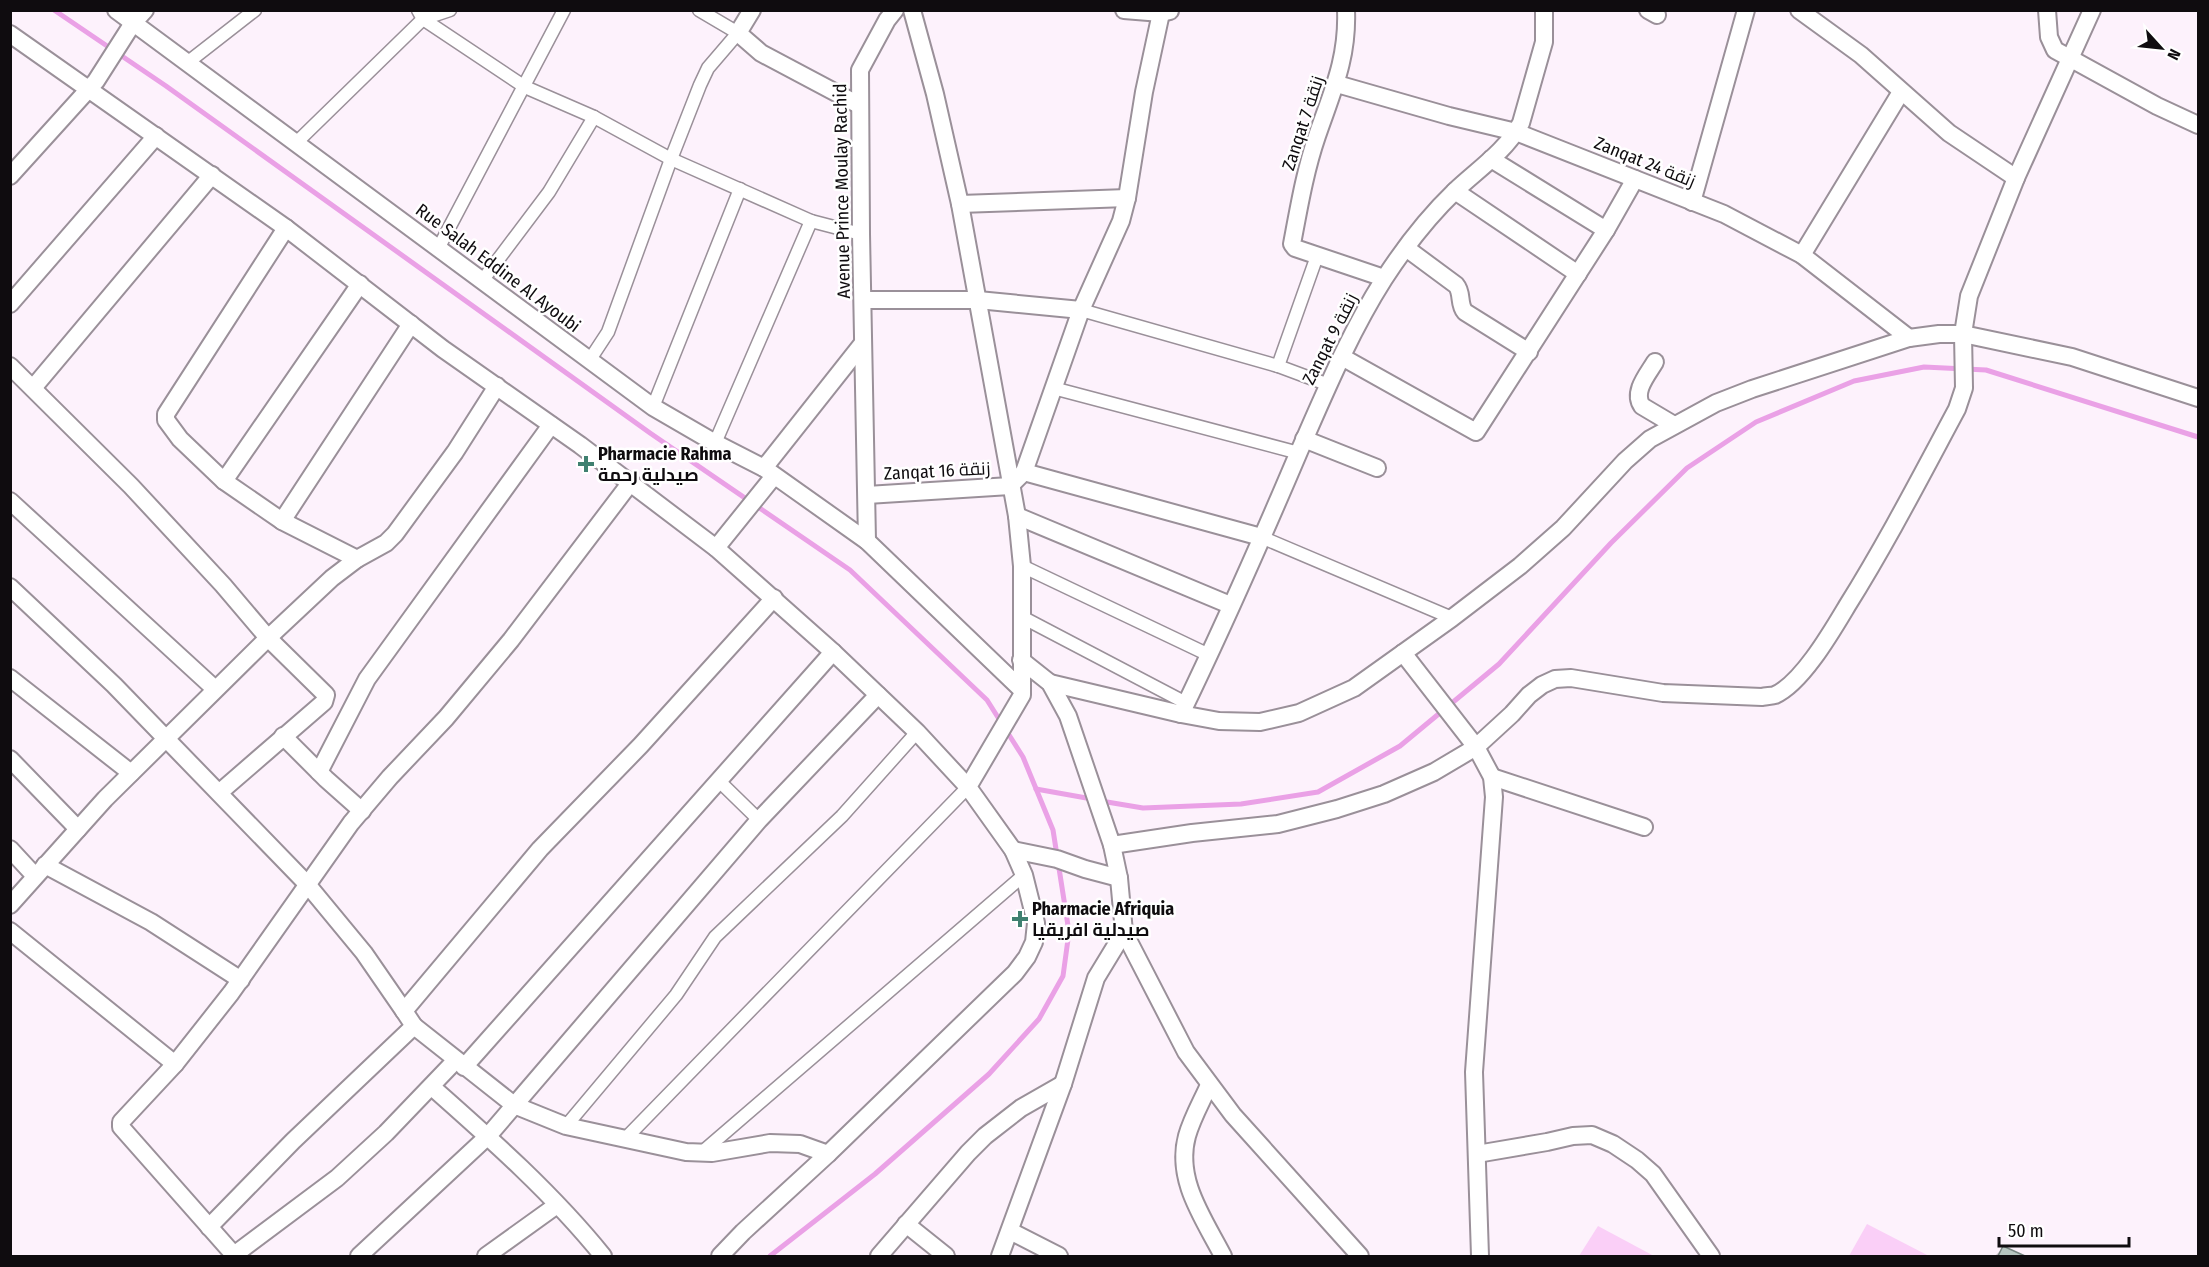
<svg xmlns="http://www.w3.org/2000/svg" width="2209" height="1267" viewBox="0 0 2209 1267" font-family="'Fira Sans Condensed',Cairo,sans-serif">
<rect width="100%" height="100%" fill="#fdf2fc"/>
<g fill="#facff7">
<polygon points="1867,1224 1929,1256 1849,1256"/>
<polygon points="1598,1226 1654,1256 1579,1256"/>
</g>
<polygon fill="#0003" points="2004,1247 2021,1256 1995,1256"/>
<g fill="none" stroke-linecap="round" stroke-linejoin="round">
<g stroke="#eaa1e6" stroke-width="5">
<polyline points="54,10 166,86 650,433 850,570 987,700 1023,757 1053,830 1069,932 1063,976 1039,1019 989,1074 875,1174 770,1256"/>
<polyline points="1036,789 1092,799"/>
<polyline points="1101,801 1143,808 1241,804 1318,792 1400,746 1499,664 1611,543 1687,468 1756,422 1854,381 1924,367 1986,370 2198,437"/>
</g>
</g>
<polygon fill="#b7c6c1" stroke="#778581" stroke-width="1.5" points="2003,1246 2025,1256 1998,1256"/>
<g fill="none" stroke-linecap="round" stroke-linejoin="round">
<defs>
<g id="pedestrian">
<polyline points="418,10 423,19 525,87 594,117 671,159 811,221 861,234"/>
<polyline points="187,63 255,10"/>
<polyline points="297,142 423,19 450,10"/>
<polyline points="439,247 564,10"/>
<polyline points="482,281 549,192 594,117"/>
<polyline points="1081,310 1278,366 1329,385"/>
<polyline points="589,361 608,332 671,159 700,85 708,68 738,33 699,10"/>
<polyline points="1278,366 1317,256"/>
<polyline points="1053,388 1299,453"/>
<polyline points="653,407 740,189"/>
<polyline points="715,443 811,221"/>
<polyline points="1261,537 1452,618"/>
<polyline points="1022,566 1209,655"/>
<polyline points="1022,617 1186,703"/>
<polyline points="718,780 759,820"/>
<polyline points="566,1126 676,995 715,937 842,816 917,732"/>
<polyline points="626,1138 968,787"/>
<polyline points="700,1154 1024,875"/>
</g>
<g id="minor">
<polyline points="116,10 653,407 715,443 764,468 867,541 1022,690"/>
<polyline points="752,10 738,33 761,53 859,105"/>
<polyline points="1124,10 1161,13 1170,11"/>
<path d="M1346 10C1348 59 1332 92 1317 136 1305 171 1299 207 1292 244L1295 248 1384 278"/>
<polyline points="1648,10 1657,15"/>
<polyline points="1799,10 1861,55 1949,133 2016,178"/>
<polyline points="2047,10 2049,37 2055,50 2157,106 2198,125"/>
<polyline points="10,34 286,228 443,349 580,445 716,548 833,652 917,732 968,787"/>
<polyline points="1337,84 1449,116 1516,132 1724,214 1802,255 1909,338"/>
<polyline points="1491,159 1606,230"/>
<polyline points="10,176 96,81 133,23 145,10"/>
<polyline points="1455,191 1578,274"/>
<polyline points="1692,202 1746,10"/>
<polyline points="960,204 1127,198"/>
<polyline points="286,228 166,414 166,420 180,439 224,481 282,521 357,559"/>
<path d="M1406 248 1456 285C1463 293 1458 304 1465 312L1529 352"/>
<polyline points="1802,255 1901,92"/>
<polyline points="863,300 978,300 1081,310"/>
<polyline points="10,304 156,136"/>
<polyline points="1342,357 1476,432 1606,230 1635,179"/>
<path d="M1655 362C1648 374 1632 392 1642 406L1674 425"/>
<polyline points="10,366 131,486 223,585 268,638 326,695 324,702 220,792"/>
<polyline points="33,388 212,175"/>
<polyline points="1304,439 1377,468"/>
<polyline points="764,468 863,343"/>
<polyline points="1024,472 1261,537"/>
<polyline points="224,481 360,284"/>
<polyline points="867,495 1010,486 1024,472 1081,310 1121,221 1127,198 1144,92 1161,13"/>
<polyline points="10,501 215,689"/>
<polyline points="1017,516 1230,605"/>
<polyline points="282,521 411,324"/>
<polyline points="867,541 861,234 860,70 887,20 895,10"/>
<polyline points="716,548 774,476"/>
<polyline points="10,587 114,685 307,884 364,953 404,1011"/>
<polyline points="1403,653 1476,747 1492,777 1494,797 1474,1072 1480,1256"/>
<path d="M1021 660 1050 683 1068 716 1112 845 1192 833 1278 824 1337 809 1384 794 1434 772 1476 747 1512 714 1529 695 1542 685 1555 679 1571 678 1663 693 1762 697C1766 696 1772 696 1775 695 1802 683 1832 631 1847 606 1887 542 1921 476 1957 409L1964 388 1963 334 1969 296 2016 178 2092 10"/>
<polyline points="10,678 131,773"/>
<polyline points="1050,683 1181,714 1219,721 1260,722 1299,713 1354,688 1452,618 1520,566 1563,528 1625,461 1650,439 1716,403 1752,389 1909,338 1939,334 1963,334 2072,357 2198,398"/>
<path d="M1181 714C1222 629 1261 541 1298 454 1324 395 1349 334 1384 279 1404 248 1428 217 1455 191 1477 170 1506 151 1521 123L1544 42V10"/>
<polyline points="283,736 326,779 362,811"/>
<polyline points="10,759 78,829"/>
<polyline points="319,772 367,679 551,425"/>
<polyline points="1492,777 1644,827"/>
<polyline points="1112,845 1119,878 1124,932 1186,1052 1233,1115 1360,1256"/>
<polyline points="10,849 35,876"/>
<polyline points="1013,850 1057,859 1085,869 1119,878"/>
<polyline points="45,865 151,922 241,980"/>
<polyline points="10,905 105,799 268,638 332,578 357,559 386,543 395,534 455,452 497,386"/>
<polyline points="10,931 175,1064"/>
<polyline points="414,1026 514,1105 566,1126 686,1152 712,1153 770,1143 800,1144 828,1154"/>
<polyline points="464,1067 833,652"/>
<path d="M1209 1085C1202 1101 1192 1118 1187 1136 1175 1180 1204 1219 1223 1256"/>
<path d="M432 1087C492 1140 553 1194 603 1256"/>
<polyline points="1477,1154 1547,1142 1573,1136 1592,1135 1613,1144 1637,1160 1653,1174 1711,1256"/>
<polyline points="906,1224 946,1256"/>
<polyline points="209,1227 293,1141 414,1026 404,1011 540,849 641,745 774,598"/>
<polyline points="1010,1231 1059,1256"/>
<polyline points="234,1255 337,1178 386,1133 456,1060"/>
<polyline points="235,1256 121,1127 121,1122 175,1064 231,993 351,823 390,777 446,718 511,640 631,482"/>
<polyline points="359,1256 488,1136 759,820 878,695"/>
<polyline points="486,1256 557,1205"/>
<polyline points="720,1256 743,1232 828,1154 1015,973 1027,957 1034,942 1036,923 1024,875 1013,850 968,787 1022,695 1022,566 1017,516 960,204 935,94 912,10"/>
<polyline points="879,1256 968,1153 985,1136 1021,1108 1063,1084"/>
<polyline points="1000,1256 1063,1084 1096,978 1124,932"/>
</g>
</defs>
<use href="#pedestrian" stroke="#9a9099" stroke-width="15"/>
<use href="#minor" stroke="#9a9099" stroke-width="20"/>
<use href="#pedestrian" stroke="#fff" stroke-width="12"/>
<use href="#minor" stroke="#fff" stroke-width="16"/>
</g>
<g fill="#3f8070" stroke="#fff" stroke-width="2">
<path d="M583 455h6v6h6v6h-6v6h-6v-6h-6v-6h6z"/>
<path d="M1017 910h6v6h6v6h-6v6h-6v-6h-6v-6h6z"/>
</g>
<g text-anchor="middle" stroke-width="5" stroke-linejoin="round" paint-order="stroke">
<g font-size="18" fill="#0f0c0f" stroke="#fff">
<text transform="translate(1303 123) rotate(-72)" y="6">Zanqat 7 زنقة</text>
<text transform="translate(1645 162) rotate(22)" y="6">Zanqat 24 زنقة</text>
<text transform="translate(842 191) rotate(-91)" y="6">Avenue Prince Moulay Rachid</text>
<text transform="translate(498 268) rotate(37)" y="6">Rue Salah Eddine Al Ayoubi</text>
<text transform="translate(1330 339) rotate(-63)" y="6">Zanqat 9 زنقة</text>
<text transform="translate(937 471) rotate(-3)" y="6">Zanqat 16 زنقة</text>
</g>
<g font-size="18" font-weight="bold" fill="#0f0c0f" stroke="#fff" text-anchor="start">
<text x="598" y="460">Pharmacie Rahma<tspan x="598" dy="21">صيدلية رحمة</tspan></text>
<text x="1032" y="915">Pharmacie Afriquia<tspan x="1032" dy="21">صيدلية افريقيا</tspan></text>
</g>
</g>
<rect width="2209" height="1267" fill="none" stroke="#0f0c0f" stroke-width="24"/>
<g transform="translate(2161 48) rotate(117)" stroke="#ffffff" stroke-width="4.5" paint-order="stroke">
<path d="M0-4.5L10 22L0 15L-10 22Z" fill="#0f0c0f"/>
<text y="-9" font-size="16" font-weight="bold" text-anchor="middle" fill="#0f0c0f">N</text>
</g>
<path d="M1999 1237v9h130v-9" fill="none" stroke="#0f0c0f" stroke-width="3"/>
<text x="2008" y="1237" font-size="18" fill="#0f0c0f" stroke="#ffffff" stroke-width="4.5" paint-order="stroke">50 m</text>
</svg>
